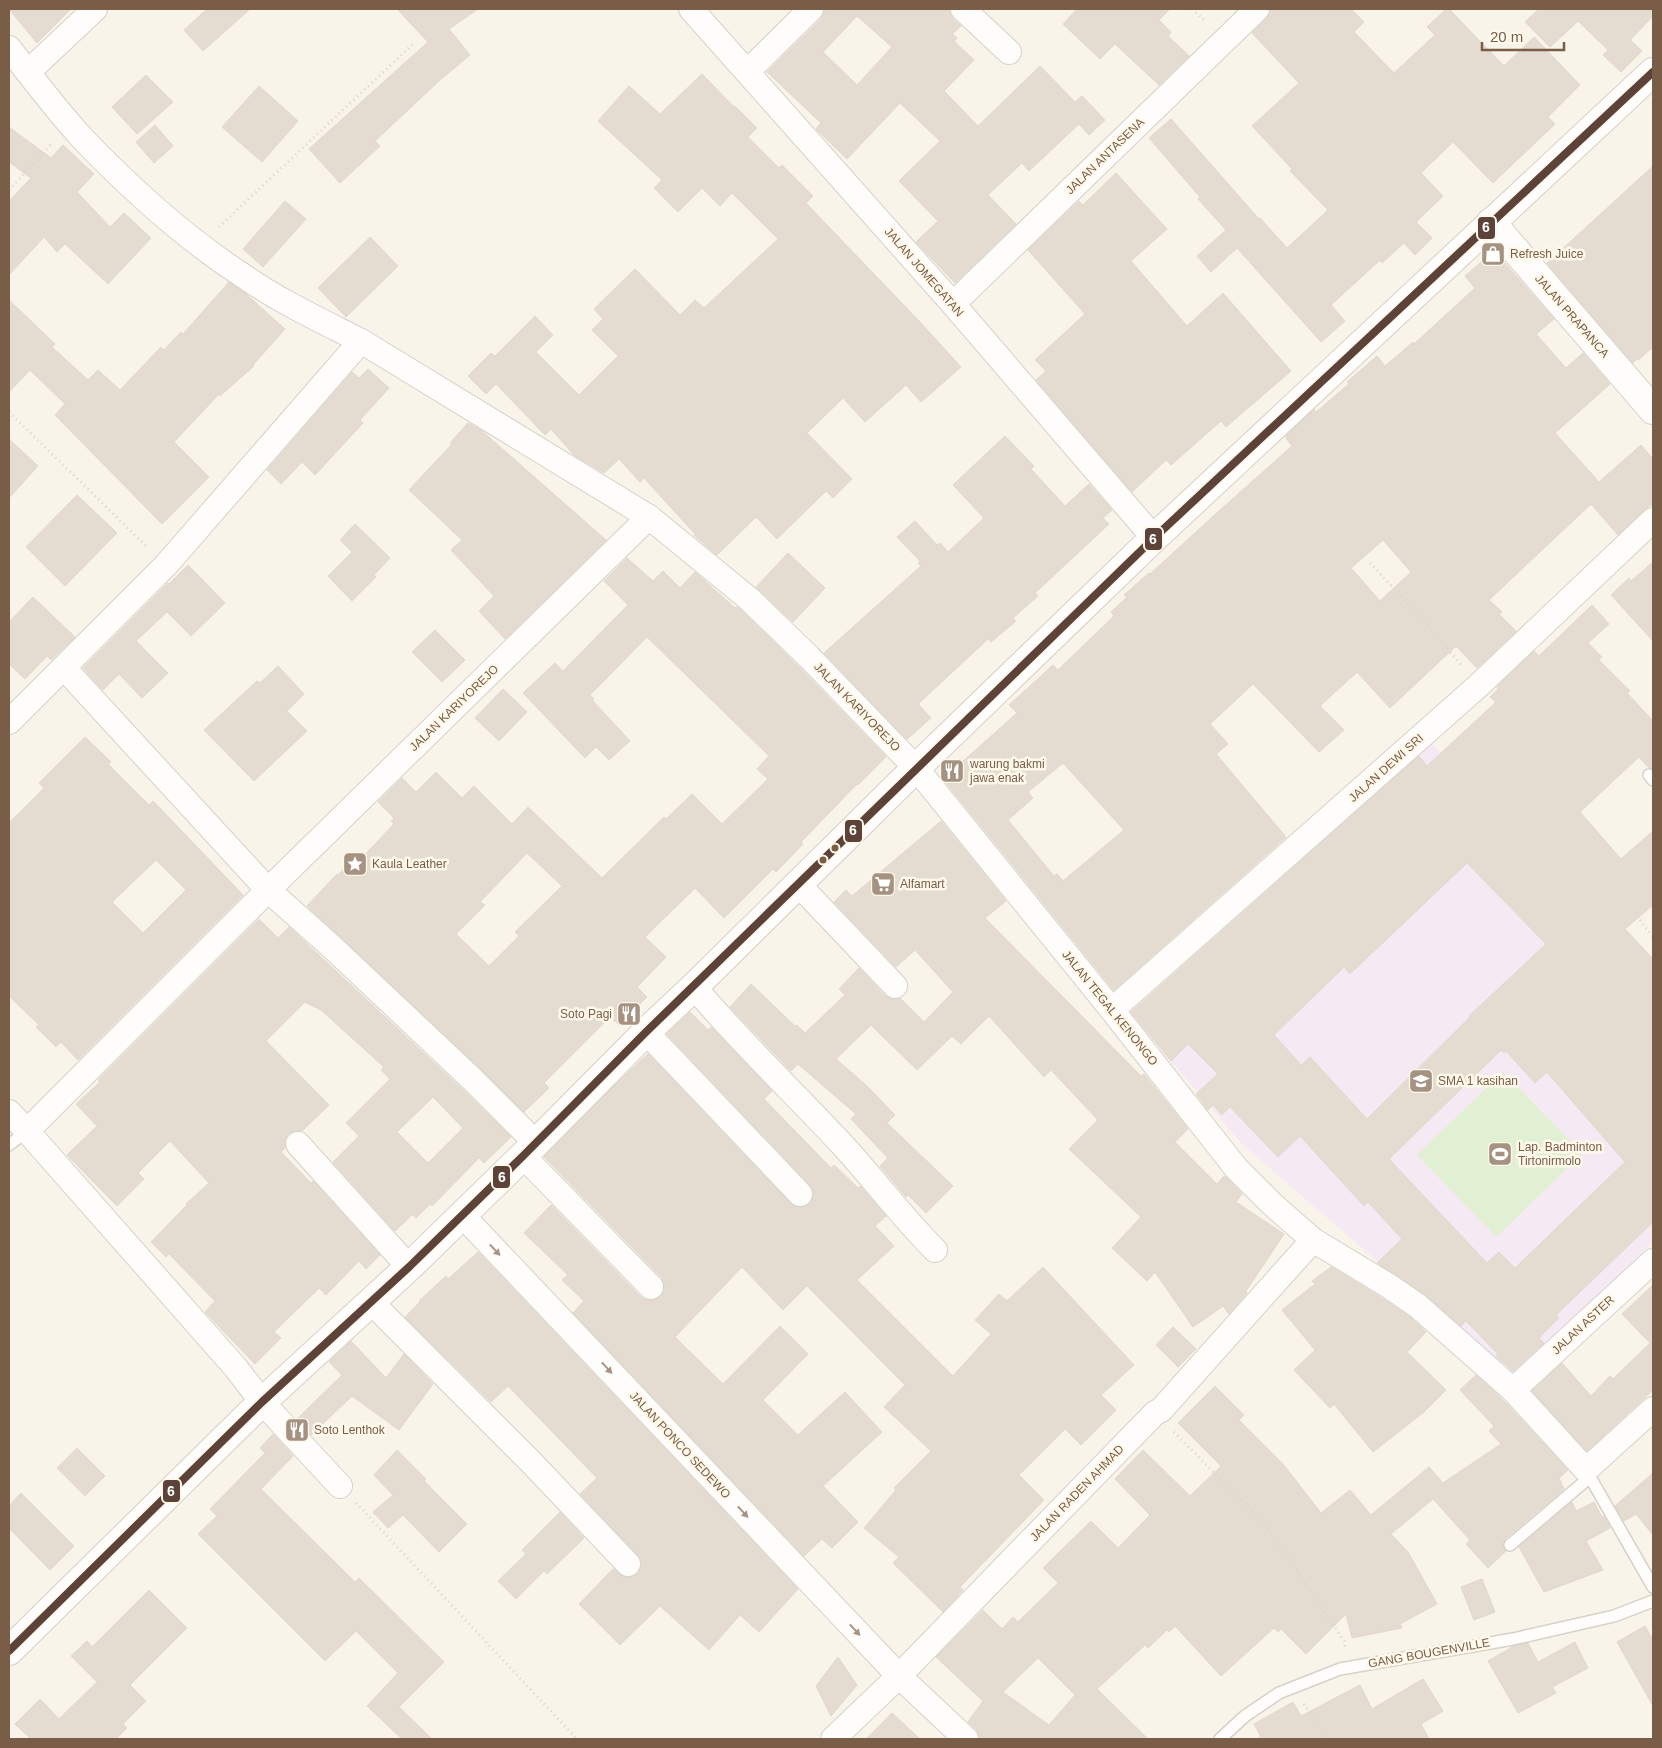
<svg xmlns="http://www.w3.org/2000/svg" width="1662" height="1748" viewBox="0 0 1662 1748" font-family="Helvetica,sans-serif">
<rect width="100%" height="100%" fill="#f8f4ea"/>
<polygon fill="#f5eaf3" points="1428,739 1653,985 1653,1242 1514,1380 1242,1144 1135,1019"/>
<polygon fill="#e1f0d3" points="1503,1072 1582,1153 1497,1237 1417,1155"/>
<g fill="#e5dcd1" stroke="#e1d7cc" fill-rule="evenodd">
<polygon points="9,9 71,9 37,43"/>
<polygon points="207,9 250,9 203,51 184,30"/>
<polygon points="397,9 478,9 449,29 470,55 440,80 375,141 380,146 340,183 309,149 428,42"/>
<path d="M824 9H950V13L953 19 961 26 952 34 957 38 954 41 974 60 944 91 978 126 1040 66 1075 102 1082 96 1105 120 1089 135 1079 124 1029 171 1022 163 988 195 1016 224 955 283 916 242 938 221 899 181 940 141 900 103 847 159 816 129 821 123 767 72 821 19 824 13ZM857 16 892 47 857 85 823 52Z"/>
<polygon points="1077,9 1170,9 1159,20 1171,32 1168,36 1189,56 1159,85 1115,44 1100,59 1063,24"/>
<polygon points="1270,9 1351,9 1364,22 1354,32 1394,73 1435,35 1427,27 1446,9 1449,9 1504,66 1534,37 1580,85 1548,117 1555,124 1493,183 1453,142 1421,173 1443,196 1416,222 1432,238 1415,255 1404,243 1382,263 1380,260 1331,305 1345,321 1321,342 1237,248 1211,272 1197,256 1226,230 1198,199 1200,197 1149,138 1171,119 1259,219 1260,218 1287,248 1328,210 1290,171 1292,169 1252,126 1299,83 1252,33 1267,18"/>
<polygon points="1539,9 1653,9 1653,16 1630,40 1642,51 1621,72 1603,55 1608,50 1578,21 1550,47 1525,22"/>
<polygon points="702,74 734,107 735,106 757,128 748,137 779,168 782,165 813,196 806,203 920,322 961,367 921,402 906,385 865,422 843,398 807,433 852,479 833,498 826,491 777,539 756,517 717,555 694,535 695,534 644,478 640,482 619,459 604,473 574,455 551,429 545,435 496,384 486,394 468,376 491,353 495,356 535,316 553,335 536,352 579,395 618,356 592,330 603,319 594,309 635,269 680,315 695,300 704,308 778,239 732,193 720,206 702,188 678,212 654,188 662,180 598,121 629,86 660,114"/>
<polygon points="146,75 173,102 137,134 112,107"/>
<polygon points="259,86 298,121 262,162 222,127"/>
<polygon points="155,125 173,146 154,163 136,142"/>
<polygon points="9,127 51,158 63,145 94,174 77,192 110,227 124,213 151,238 108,284 65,244 57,252 44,237 9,275 9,201 31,178 9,162"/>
<polygon points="1653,166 1653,347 1638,360 1637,359 1633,363 1547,263"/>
<polygon points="1116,173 1167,229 1131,261 1187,326 1223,293 1291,371 1226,427 1221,421 1171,465 1166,460 1132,492 1036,380 1046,371 1035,360 1085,314 1028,250 1079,201 1083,205"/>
<polygon points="285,201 306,219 263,267 243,249"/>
<polygon points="370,237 398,266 346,317 318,288"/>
<path d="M1494 251 1554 319 1536 334 1566 368 1583 353 1610 384 1555 433 1599 482 1641 445 1653 459V504L1644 510 1618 535 1591 504 1489 600 1502 612 1499 614 1516 631 1477 668 1456 646 1390 708 1357 672 1320 706 1344 730 1319 752 1253 684 1210 724 1228 744 1216 754 1286 837 1114 990 943 779 1017 713 1009 705 1053 665 1058 670 1114 616 1111 612 1127 597 1124 595 1149 573 1150 574 1219 511 1292 446 1286 438V436L1314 409 1316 412 1349 384 1347 382 1377 356 1385 366 1413 342 1414 344 1475 288 1465 276ZM1383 540 1411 572 1380 601 1351 568ZM1063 763 1124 830 1063 881 1057 874 1054 876 1008 820 1033 798 1028 792Z"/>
<polygon points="229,282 246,294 285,329 253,365 254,366 220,396 219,394 174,442 209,477 162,524 55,415 65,404 30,370 9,392 9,300 55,344 52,347 88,380 98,370 120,390 161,347 164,350 181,332 183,334"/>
<polygon points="368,369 389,388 360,420 363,423 315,475 302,462 281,484 267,470 352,372 359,378"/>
<polygon points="468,423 482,431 606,540 505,639 479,611 494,596 451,550 462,540 409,490 452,444 450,443"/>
<polygon points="1005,436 1034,466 1031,469 1065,506 1089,484 1112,510 1103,518 1109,524 1035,593 1038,596 1013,618 1016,621 991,642 988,639 918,704 931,718 907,739 824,653 921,566 918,563 920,561 897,537 915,521 937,545 940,543 948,552 984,518 953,485"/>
<polygon points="9,439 38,466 9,498"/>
<polygon points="77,495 117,533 65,586 26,547"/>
<polygon points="355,524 390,558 374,575 376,577 352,601 328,576 352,552 340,540"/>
<polygon points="788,553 825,588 793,622 756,587"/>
<path d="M627 558 653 581 663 571 680 588 695 572 735 608 737 607 739 608 799 667 886 757 858 785 857 784 801 842 803 844 776 872 773 869 724 918 695 888 645 937 666 957 637 987 647 997 619 1025 610 1017 544 1083 549 1088 524 1112 482 1070 307 906 337 874 338 875 353 859 357 863 394 824 391 821 394 818 378 802 402 778 416 792 436 772 462 798 474 786 512 824 528 807 602 878 664 817 666 819 692 794 722 824 768 779 757 769 769 756 647 637 590 695 594 699 592 700 630 741 609 760 596 747 585 758 523 693 555 663 563 671 628 605 604 581ZM527 853 562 886 515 932 519 936 489 966 456 934 485 905 480 902Z"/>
<polygon points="1653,562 1653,641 1611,595 1629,578 1631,581"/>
<polygon points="188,565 225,603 191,636 167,612 136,641 168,673 142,698 119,674 103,690 83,668 168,583 169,584"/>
<polygon points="33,597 75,637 51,660 47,656 25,679 9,664 9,622"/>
<path d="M1592 605 1609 624 1588 643 1602 657 1599 660 1630 691 1627 693 1653 721V769L1649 768 1639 757 1580 812 1621 859 1653 831V905L1625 929 1653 959V1222L1556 1315 1559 1318 1539 1338 1544 1343 1513 1371 1496 1356 1498 1354 1466 1321 1461 1326 1426 1295 1377 1263 1402 1239 1368 1202 1364 1206 1300 1136 1278 1157 1230 1107 1222 1115 1213 1105 1208 1110 1196 1094 1218 1074 1188 1044 1171 1061 1131 1012 1419 756 1427 766 1496 702 1490 697 1498 689 1497 687 1534 651 1539 656ZM1467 863 1546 944 1469 1016 1470 1017 1367 1119 1310 1057 1301 1065 1274 1035 1344 967 1350 974ZM1501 1050 1504 1053 1506 1051 1535 1083 1547 1072 1625 1162 1515 1268 1499 1252 1487 1263 1389 1159Z"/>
<polygon points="435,630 465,660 442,682 412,652"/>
<polygon points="278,666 304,694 287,711 307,731 254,781 204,730 257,681 260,683"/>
<polygon points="503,689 527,712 499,741 475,718"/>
<path d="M85 737 111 762 108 764 149 805 153 801 243 895 78 1060 61 1042 56 1047 36 1027 39 1025 9 996V823L44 788 39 783ZM156 860 186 890 143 933 112 902Z"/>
<polygon points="941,821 1006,901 985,918 1141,1076 1144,1074 1188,1129 1175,1142 1217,1184 1224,1176 1227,1178 1242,1194 1236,1202 1284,1234 1246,1291 1247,1293 1229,1314 1223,1306 1193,1327 1155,1272 1147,1281 1112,1248 1141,1217 1069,1149 1098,1120 1051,1070 1044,1077 989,1016 961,1044 952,1036 917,1070 871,1025 836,1059 866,1085 895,1115 887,1123 953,1186 926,1213 908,1195 906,1197 880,1166 888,1158 851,1119 856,1114 798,1064 791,1071 730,1007 751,984 795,1026 797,1025 805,1033 845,995 839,989 859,968 885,996 892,999 900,998 924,1022 953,992 915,950 896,967 834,902 846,890 852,896"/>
<path d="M259 919 278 938 289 927 463 1090 511 1137 484 1163 479 1158 432 1206 430 1204 416 1218 413 1214 395 1231 333 1162 359 1136 346 1123 390 1079 381 1070 384 1067 321 1010 305 1002 266 1041 329 1105 302 1131H295L288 1134 285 1140V1148L281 1152 311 1183 313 1181 380 1255 366 1269 359 1261 326 1295 319 1288 274 1332 281 1338 255 1364 205 1312 215 1301 169 1254 166 1257 151 1242 187 1205 186 1204 209 1183 170 1141 138 1173 144 1179 117 1206 67 1155 97 1126 76 1104 100 1082 98 1080ZM433 1097 463 1128 428 1163 397 1132Z"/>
<polygon points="690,1012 708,1030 711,1027 772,1091 764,1099 831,1168 834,1165 858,1188 860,1186 886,1216 875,1226 894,1246 857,1280 953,1376 991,1334 975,1320 999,1294 1007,1301 1043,1267 1134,1365 1101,1395 1116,1410 1081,1445 1065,1429 1019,1475 1044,1500 960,1587 963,1590 943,1612 893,1563 899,1557 864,1528 896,1490 894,1488 931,1451 884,1407 905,1385 807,1286 783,1310 742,1267 675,1337 723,1384 780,1326 808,1354 763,1400 798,1435 845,1392 882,1432 823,1486 858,1522 832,1548 822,1539 804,1556 573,1313 584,1301 562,1280 568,1275 524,1233 551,1205 641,1297 647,1300 654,1300 661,1296 664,1291 664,1284 661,1277 544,1157 615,1085 648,1054 790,1203 796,1207 803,1207 810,1204 813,1197 813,1191 810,1185 667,1034"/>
<polygon points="478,1252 798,1589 759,1632 740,1615 709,1650 660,1606 620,1645 579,1604 613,1569 624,1577 631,1577 637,1574 641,1567 641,1560 638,1555 580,1494 597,1478 508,1386 491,1402 405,1317 420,1302 419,1301 446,1276 448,1279"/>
<polygon points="1331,1267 1382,1298 1410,1317 1426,1332 1407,1352 1446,1390 1424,1412 1373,1452 1334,1404 1330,1408 1294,1370 1315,1350 1282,1310 1315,1284 1312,1281"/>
<polygon points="1653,1285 1653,1390 1587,1451 1532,1391 1562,1363 1591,1396 1610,1376 1613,1379 1650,1343 1622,1314"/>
<polygon points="1173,1327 1196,1349 1178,1367 1156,1345"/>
<polygon points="351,1341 386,1378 404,1354 433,1384 399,1430 352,1396 311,1435 297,1419 342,1375 329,1362"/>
<path d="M1476 1375 1503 1400 1568 1470 1559 1478 1564 1489 1505 1539 1503 1546 1506 1551 1488 1568 1466 1544 1470 1540 1433 1499 1391 1534 1408 1552 1437 1604 1400 1624 1402 1628 1352 1638 1346 1614 1306 1654 1281 1629 1278 1632 1274 1628 1221 1676 1175 1626 1169 1632 1167 1630 1148 1648 1145 1645 1097 1689 1148 1739H979V1735L976 1729 968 1722 983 1701 936 1657 983 1610 1002 1629 1013 1617 1018 1622 1058 1583 1043 1568 1091 1521 1118 1548 1150 1515 1115 1479 1143 1450 1190 1496 1221 1466 1178 1423 1215 1386 1244 1415 1239 1420 1283 1464 1321 1513 1350 1490 1371 1515 1429 1467 1443 1483 1501 1444 1489 1431 1494 1426 1460 1390ZM1038 1658 1075 1695 1049 1725 1003 1692Z"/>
<polygon points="273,1434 293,1456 261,1489 355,1582 359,1578 444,1662 399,1707 432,1739 402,1739 367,1706 398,1673 356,1631 325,1661 198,1534 217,1516 210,1509 265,1453 260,1448"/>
<polygon points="77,1448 105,1476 85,1496 57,1468"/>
<polygon points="397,1450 426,1479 424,1481 467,1524 439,1552 403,1515 388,1528 373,1512 393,1495 374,1475"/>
<polygon points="1653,1473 1653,1535 1636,1514 1624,1521 1615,1506"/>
<polygon points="21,1493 74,1546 50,1570 9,1528 9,1506"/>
<polygon points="1572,1502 1576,1511 1594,1502 1602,1517 1604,1516 1610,1528 1586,1541 1603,1570 1544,1592 1519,1547"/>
<polygon points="560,1512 584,1538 547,1574 544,1571 516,1599 498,1581 526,1554 522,1550"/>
<polygon points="1482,1579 1495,1612 1474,1620 1461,1587"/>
<polygon points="149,1590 187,1628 130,1685 146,1701 123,1724 127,1728 116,1739 31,1739 15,1724 40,1699 59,1719 97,1682 71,1656 87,1641 92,1647"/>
<polygon points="1645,1626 1653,1640 1653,1706 1617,1642"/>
<polygon points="1575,1642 1588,1668 1552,1687 1556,1693 1518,1713 1488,1661 1514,1646 1528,1643 1538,1662"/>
<polygon points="838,1657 857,1685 831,1716 816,1686"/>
<polygon points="1423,1679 1443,1711 1421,1724 1429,1739 1257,1739 1261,1737 1254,1724 1293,1702 1301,1716 1360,1685 1372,1709"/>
<polygon points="892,1713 920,1739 866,1739"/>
</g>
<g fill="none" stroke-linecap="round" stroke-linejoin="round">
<defs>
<g id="lane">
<polyline points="1649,775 1653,780"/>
<polyline points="9,1145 27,1131"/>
<polyline points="1586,1470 1653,1587"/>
<polyline points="1510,1545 1590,1477"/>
<polyline points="1220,1739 1245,1716 1279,1693 1340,1669 1513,1639 1614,1616 1653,1601"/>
</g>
<g id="street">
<polyline points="691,9 953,304 1154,538"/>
<polyline points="963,9 1009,52"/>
<path d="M9 48C33 79 57 111 83 139 132 190 186 239 245 277 281 302 322 321 361 341L649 517 748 598 809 657 916 768 1112 1010 1236 1168 1272 1204 1313 1240 1389 1286 1418 1306 1513 1390 1586 1470 1653 1409"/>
<polyline points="748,71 811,9"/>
<polyline points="28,72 95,9"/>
<polyline points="953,304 1257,9"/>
<polyline points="64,668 268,890 332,947 473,1080 536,1143"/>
<polyline points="9,722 166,565 361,341"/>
<polyline points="798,884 895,986"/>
<path d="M694 987C739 1040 789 1088 837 1139 871 1175 900 1215 935 1250"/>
<polyline points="1112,1010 1478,686 1653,520"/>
<polyline points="646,1032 800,1194"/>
<polyline points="9,1112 27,1131 236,1368 262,1402 340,1486"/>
<polyline points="27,1131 268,890 649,517"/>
<polyline points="298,1144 409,1267"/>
<polyline points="523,1156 651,1287"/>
<polyline points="462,1215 899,1676 966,1739"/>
<polyline points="371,1302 529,1460 628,1564"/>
<polyline points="1513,1390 1653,1261"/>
<polyline points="833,1739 899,1676 1155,1413 1161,1410 1313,1240"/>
</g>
<g id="secondary">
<polyline points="1491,222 1653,410"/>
<polyline points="9,1651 262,1402 409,1267 523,1156 646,1032 694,987 916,768 1154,538 1653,72"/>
</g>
</defs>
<use href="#lane" stroke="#d7d1c8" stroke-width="14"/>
<use href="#street" stroke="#d7d1c8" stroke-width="26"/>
<use href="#secondary" stroke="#d7d0c6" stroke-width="30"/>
<g stroke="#dbd4cc" stroke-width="3" stroke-dasharray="1 4" stroke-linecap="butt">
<polyline points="1192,9 1206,22"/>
<polyline points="9,190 53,142"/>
<polyline points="219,227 413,44"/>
<polyline points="9,412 148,548"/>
<polyline points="1370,563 1422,619 1462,666"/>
<polyline points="1640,920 1653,937"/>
<polyline points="1174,1432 1253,1512 1277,1541 1344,1641 1346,1650"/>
<polyline points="356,1503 577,1739"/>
<polyline points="1304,1704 1327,1739"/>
</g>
<use href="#lane" stroke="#fefdfc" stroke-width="11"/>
<use href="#street" stroke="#fefdfc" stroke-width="24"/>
<use href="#secondary" stroke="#fefdfc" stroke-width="28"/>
<defs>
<polyline id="bus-1" points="9,1651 262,1402 409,1267 523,1156 646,1032 1154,538 1653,72"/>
</defs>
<use href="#bus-1" stroke="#fff9ec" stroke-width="11"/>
<use href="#bus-1" stroke="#5c4238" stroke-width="8"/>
</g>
<defs><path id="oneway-solid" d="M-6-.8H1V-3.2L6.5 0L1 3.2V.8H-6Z" transform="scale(1.25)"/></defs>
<g fill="#a89586">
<use href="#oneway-solid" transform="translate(495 1250) rotate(47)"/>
<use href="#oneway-solid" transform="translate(607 1368) rotate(47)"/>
<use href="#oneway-solid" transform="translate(743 1512) rotate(47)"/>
<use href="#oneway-solid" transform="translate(855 1630) rotate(47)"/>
</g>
<defs>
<symbol id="shop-square" viewBox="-11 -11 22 22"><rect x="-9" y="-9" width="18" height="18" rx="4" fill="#a59280" stroke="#fff9ec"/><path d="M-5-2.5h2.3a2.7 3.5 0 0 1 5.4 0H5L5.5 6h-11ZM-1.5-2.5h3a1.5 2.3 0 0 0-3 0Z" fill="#fff"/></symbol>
<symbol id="restaurant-square" viewBox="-11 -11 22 22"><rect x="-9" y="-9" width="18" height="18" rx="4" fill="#a59280" stroke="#fff9ec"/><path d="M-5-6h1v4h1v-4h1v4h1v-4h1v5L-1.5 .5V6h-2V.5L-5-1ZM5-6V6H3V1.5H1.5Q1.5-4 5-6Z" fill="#fff"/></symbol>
<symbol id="sight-square" viewBox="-11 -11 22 22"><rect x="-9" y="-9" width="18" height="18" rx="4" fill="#a59280" stroke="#fff9ec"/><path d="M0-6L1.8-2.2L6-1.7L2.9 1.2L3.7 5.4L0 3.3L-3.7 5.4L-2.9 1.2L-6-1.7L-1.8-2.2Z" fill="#fff"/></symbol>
<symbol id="supermarket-square" viewBox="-11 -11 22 22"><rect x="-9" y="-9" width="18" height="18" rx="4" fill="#a59280" stroke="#fff9ec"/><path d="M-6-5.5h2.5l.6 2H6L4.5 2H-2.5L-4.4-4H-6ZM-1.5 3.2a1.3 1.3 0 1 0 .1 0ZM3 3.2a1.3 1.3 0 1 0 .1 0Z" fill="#fff"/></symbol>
<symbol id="school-square" viewBox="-11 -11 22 22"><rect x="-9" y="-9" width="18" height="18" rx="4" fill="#a59280" stroke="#fff9ec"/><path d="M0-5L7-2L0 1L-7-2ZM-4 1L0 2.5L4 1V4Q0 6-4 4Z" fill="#fff"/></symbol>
<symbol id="stadium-square" viewBox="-11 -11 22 22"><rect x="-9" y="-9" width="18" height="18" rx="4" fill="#a59280" stroke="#fff9ec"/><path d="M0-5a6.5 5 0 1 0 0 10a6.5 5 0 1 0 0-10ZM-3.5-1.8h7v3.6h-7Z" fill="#fff"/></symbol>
</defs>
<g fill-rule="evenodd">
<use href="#shop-square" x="1479" y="240" width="28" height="28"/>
<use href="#restaurant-square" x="938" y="757" width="28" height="28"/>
<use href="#sight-square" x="341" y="850" width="28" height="28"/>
<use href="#supermarket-square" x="869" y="870" width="28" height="28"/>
<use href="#restaurant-square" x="615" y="1000" width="28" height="28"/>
<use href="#school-square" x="1407" y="1067" width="28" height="28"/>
<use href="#stadium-square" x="1486" y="1140" width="28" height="28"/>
<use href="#restaurant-square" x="283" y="1416" width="28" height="28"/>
</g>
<g fill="#795d47" stroke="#fff9ec" stroke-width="2">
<circle cx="835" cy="848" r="4.5"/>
<circle cx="823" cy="860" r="4.5"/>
</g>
<g text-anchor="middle" stroke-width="5" stroke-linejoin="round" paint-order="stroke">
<g font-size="12" fill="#795d47" stroke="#fff9ec">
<text transform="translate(1105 156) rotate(-44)" y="4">JALAN ANTASENA</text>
<text transform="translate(924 272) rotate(49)" y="4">JALAN JOMEGATAN</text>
<text transform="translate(1572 316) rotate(49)" y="4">JALAN PRAPANCA</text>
<text transform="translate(857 707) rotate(46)" y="4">JALAN KARIYOREJO</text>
<text transform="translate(454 708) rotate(-44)" y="4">JALAN KARIYOREJO</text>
<text transform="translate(1386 768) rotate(-42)" y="4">JALAN DEWI SRI</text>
<text transform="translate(1110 1008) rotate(51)" y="4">JALAN TEGAL KENONGO</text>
<text transform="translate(1583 1325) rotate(-43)" y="4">JALAN ASTER</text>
<text transform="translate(680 1445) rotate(47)" y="4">JALAN PONCO SEDEWO</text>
<text transform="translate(1077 1493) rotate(-46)" y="4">JALAN RADEN AHMAD</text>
<text transform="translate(1429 1653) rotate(-10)" y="4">GANG BOUGENVILLE</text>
</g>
<g font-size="12" fill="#795d47" stroke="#fff9ec" text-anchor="start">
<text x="1510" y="258">Refresh Juice</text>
<text x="970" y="768">warung bakmi<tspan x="970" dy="14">jawa enak</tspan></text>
<text x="372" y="868">Kaula Leather</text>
<text x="900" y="888">Alfamart</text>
<text x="612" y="1018" text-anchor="end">Soto Pagi</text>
<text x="1438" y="1085">SMA 1 kasihan</text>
<text x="1518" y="1151">Lap. Badminton<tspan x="1518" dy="14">Tirtonirmolo</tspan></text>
<text x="314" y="1434">Soto Lenthok</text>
</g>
</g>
<g stroke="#fff9ec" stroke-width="2">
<rect x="1477" y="216" width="19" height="24" rx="5" fill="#5c4238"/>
<rect x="1144" y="527" width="19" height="24" rx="5" fill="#5c4238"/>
<rect x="844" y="819" width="19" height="24" rx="5" fill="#5c4238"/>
<rect x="492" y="1165" width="19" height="24" rx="5" fill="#5c4238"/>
<rect x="162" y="1479" width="19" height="24" rx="5" fill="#5c4238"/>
</g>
<g font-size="14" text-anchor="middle" font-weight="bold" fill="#fff">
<text x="1486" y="232">6</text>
<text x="1153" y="544">6</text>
<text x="853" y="835">6</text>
<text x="502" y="1182">6</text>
<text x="171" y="1496">6</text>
</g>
<rect width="1662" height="1748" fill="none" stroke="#795d47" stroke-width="20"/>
<path d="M1482 42v8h82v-8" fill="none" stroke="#795d47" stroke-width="2.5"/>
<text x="1490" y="42" font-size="15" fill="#795d47" stroke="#fff9ec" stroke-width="4" paint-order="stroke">20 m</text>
</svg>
